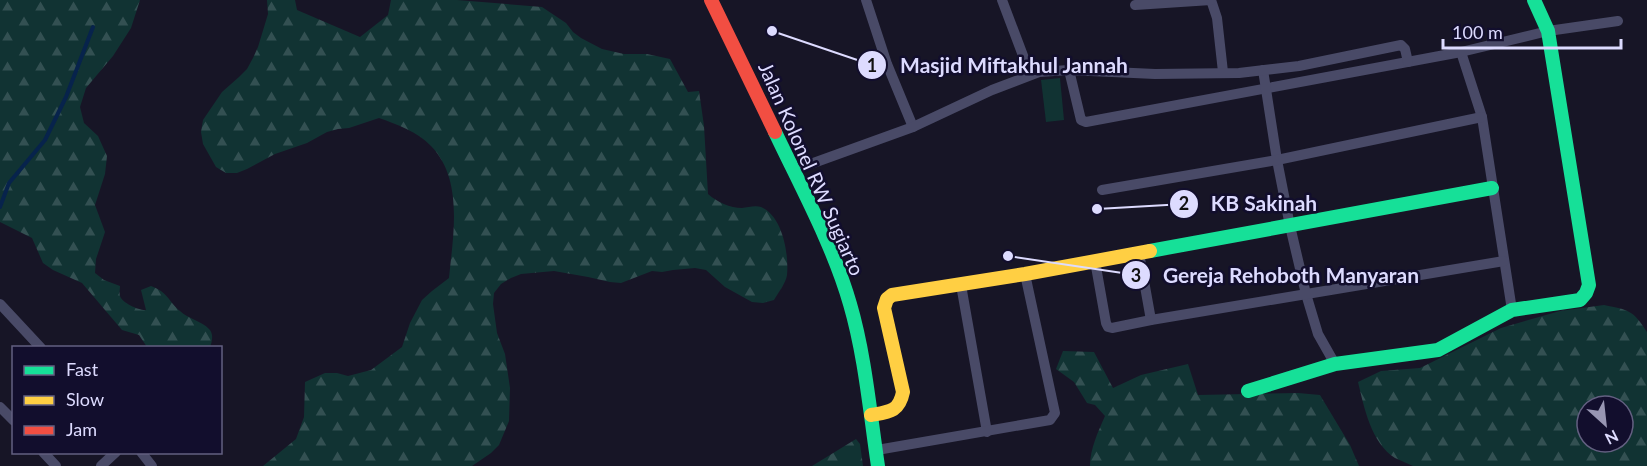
<svg xmlns="http://www.w3.org/2000/svg" width="1647" height="466" viewBox="0 0 1647 466" font-family="Lato,sans-serif">
<defs>
<pattern id="forest-firs" width="22" height="20" patternUnits="userSpaceOnUse" patternTransform="scale(1.5)"><rect width="22" height="20" fill="#133"/><path d="M5 1l3.5 6h-7zM16 11l3.5 6h-7z" fill="#335052"/></pattern>
</defs>
<rect width="100%" height="100%" fill="#171526"/>
<g fill="url(#forest-firs)" fill-rule="evenodd">
<path d="M0 0H140L131 28 113 56 86 88 80 107 84 123 98 136 107 156 105 174 95 205 105 232 96 259 95 273 104 280 120 286C120 289 119 293 120 296 122 303 140 311 146 310L141 290 151 286C168 292 168 301 180 311 188 319 202 321 209 329 214 334 212 342 210 347H147L139 335 122 330 82 283 53 270 43 263 32 238 0 222Z"/>
<path d="M267 0H295L297 10 360 37 388 15 391 0H457L542 7 566 23 573 32 581 38 602 49 624 54H647L670 59 688 92 699 91 704 126 708 194C717 202 730 208 742 208 748 207 756 205 761 207 783 216 789 255 787 275 786 283 778 293 774 300L763 303 752 302 725 287 706 270 695 268 673 270 662 272 652 271 621 283 610 282 588 277 554 271 521 274 511 278 501 284 494 293 493 304 497 333 505 354 510 388 509 421 499 445 491 453 472 466H263L296 439 304 417 305 382 325 373H337L348 376 371 370 402 347 410 323 422 300 432 291 449 278C453 236 464 180 431 146 418 132 396 124 379 118L349 128 338 129 327 132 307 143 275 154 247 169 237 173H226L216 167 203 144 201 132 203 120 222 92 239 77 247 69 253 58 258 47 268 14Z"/>
<path d="M1604 305C1629 310 1633 310 1647 332V466H1413C1407 463 1401 461 1395 458 1371 443 1364 407 1358 382L1381 371 1420 368 1501 328 1560 311ZM1587 406H1623V442H1587Z"/>
<path d="M1063 351 1094 352 1113 388 1141 375 1188 364 1198 395 1298 393 1320 395 1350 445 1359 466H1090C1090 449 1098 432 1105 416L1095 405 1087 403 1074 382 1056 369Z"/>
<polygon points="856,439 860,444 863,466 812,466"/>
</g>
<polygon fill="#133" points="1060,78 1064,120 1046,122 1041,80"/>
<g fill="none" stroke-linecap="round" stroke-linejoin="round">
<polyline stroke="#07234c" stroke-width="4" points="0,207 9,183 45,140 66,97 93,27"/>
<g stroke="#494a67" stroke-width="10">
<polyline points="866,0 887,64 913,127"/>
<polyline points="1002,0 1030,74"/>
<polyline points="1211,0 1217,18 1223,72"/>
<polyline points="1135,5 1211,0"/>
<polyline points="1461,52 1482,117 1512,310"/>
<polyline points="1069,70 1081,120 1086,122 1461,52 1548,31 1618,21"/>
<polyline points="1263,70 1277,160 1290,226 1306,294 1318,334 1335,364"/>
<polyline points="794,170 913,127 992,90 1039,72 1069,70 1155,74 1239,73 1299,66 1401,45 1405,49 1408,62"/>
<polyline points="1102,190 1277,160 1482,117"/>
<polyline points="1139,253 1151,320"/>
<polyline points="1095,261 1106,323 1108,327 1112,328 1151,320 1504,261"/>
<polyline points="961,285 987,432"/>
<polyline points="0,304 41,348"/>
<polyline points="0,407 14,421"/>
<polyline points="877,450 1050,420 1055,413 1025,274"/>
<polyline points="43,452 56,466"/>
<polyline points="141,452 152,466"/>
<polyline points="101,466 116,452"/>
</g>
<g stroke="#16e098" stroke-width="14">
<path d="M775 132C801 187 833 245 850 304 865 355 870 413 878 466"/>
<polyline points="1150,251 1492,188"/>
<polyline points="1248,391 1335,364 1438,350 1512,310 1580,300 1586,293 1589,285 1548,31 1534,0"/>
</g>
<path stroke="#ffcf43" stroke-width="14" d="M871 415C889 412 899 412 903 392L884 308 887 299 892 295 1025 274 1150 251"/>
<polyline stroke="#f24e42" stroke-width="14" points="711,0 775,132"/>
</g>
<g text-anchor="middle" stroke-width="5" stroke-linejoin="round" paint-order="stroke">
<g font-size="20" fill="#dddbff" stroke="#120e2d">
<text transform="translate(811 169) rotate(66)" y="7">Jalan Kolonel RW Sugiarto</text>
</g>
</g>
<path fill="none" stroke="#dddbff" stroke-width="2" d="M772 31L872 65M1097 209L1184 204M1008 256L1136 275"/>
<g fill="#dddbff" stroke="#120e2d" stroke-width="2">
<circle cx="772" cy="31" r="6"/>
<circle cx="1097" cy="209" r="6"/>
<circle cx="1008" cy="256" r="6"/>
<circle cx="872" cy="65" r="15"/>
<circle cx="1184" cy="204" r="15"/>
<circle cx="1136" cy="275" r="15"/>
</g>
<g font-size="18" text-anchor="middle" font-weight="bold" fill="#111">
<text x="872" y="72">1</text>
<text x="1184" y="210">2</text>
<text x="1136" y="282">3</text>
</g>
<g font-size="21" text-anchor="middle" font-weight="bold" fill="#dddbff" stroke="#120e2d" stroke-width="5" stroke-linejoin="round" paint-order="stroke">
<text x="1014" y="73">Masjid Miftakhul Jannah</text>
<text x="1264" y="211">KB Sakinah</text>
<text x="1291" y="283">Gereja Rehoboth Manyaran</text>
</g>
<rect x="12" y="346" width="210" height="108" fill="#120e2d" stroke="#636081" stroke-width="1.5"/>
<rect x="24" y="366" width="30" height="9" fill="#16e098" stroke="#636081" stroke-width="1.5"/>
<text x="66" y="376" font-size="18" fill="#dddbff">Fast</text>
<rect x="24" y="396" width="30" height="9" fill="#ffcf43" stroke="#636081" stroke-width="1.5"/>
<text x="66" y="406" font-size="18" fill="#dddbff">Slow</text>
<rect x="24" y="426" width="30" height="9" fill="#f24e42" stroke="#636081" stroke-width="1.5"/>
<text x="66" y="436" font-size="18" fill="#dddbff">Jam</text>
<g transform="translate(1605 424) rotate(153)"><circle r="28" fill="#120e2d" stroke="#636081" stroke-width="1.5"/>
<path d="M0-4.5L10 22L0 15L-10 22Z" fill="#9896b3"/>
<text y="-9" font-size="16" font-weight="bold" text-anchor="middle" fill="#dddbff">N</text>
</g>
<path d="M1443 39v9h178v-9" fill="none" stroke="#dddbff" stroke-width="3"/>
<text x="1452" y="39" font-size="18" fill="#dddbff" stroke="#120e2d" stroke-width="4.5" paint-order="stroke">100 m</text>
</svg>
